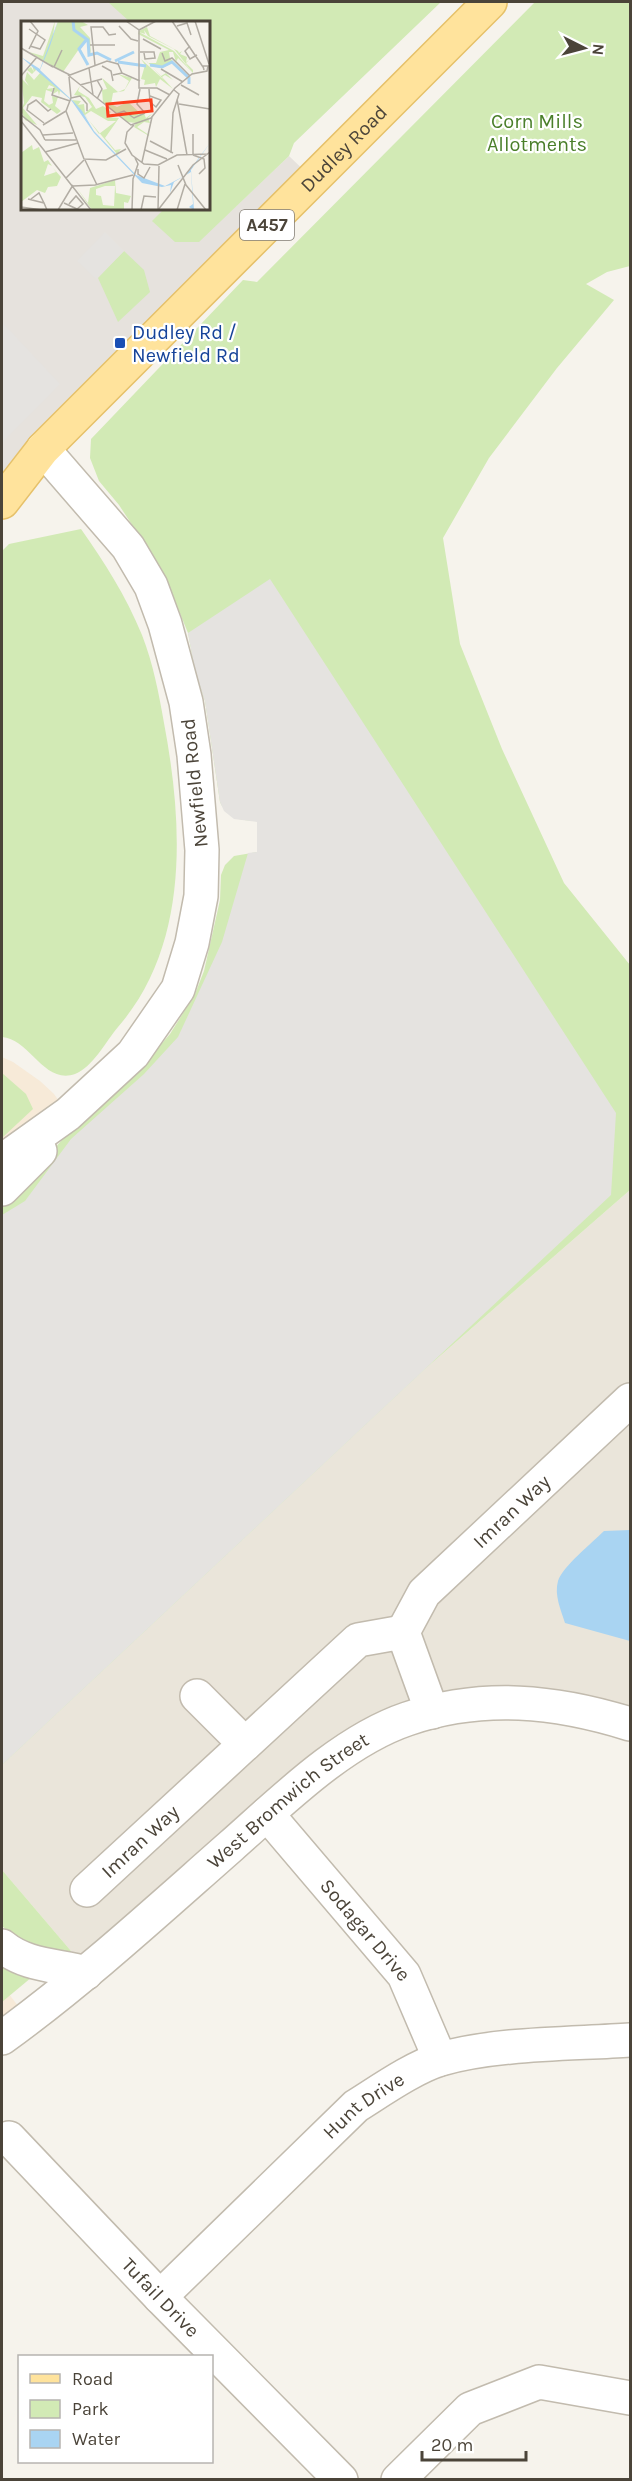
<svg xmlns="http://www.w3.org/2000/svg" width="632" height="2481" viewBox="0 0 632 2481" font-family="Karla,sans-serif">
<rect width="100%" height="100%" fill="#f6f3ec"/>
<polygon fill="#eae5da" points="630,1190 630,1724 603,1716 408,1719 86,1973 71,1951 2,1870 2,1765 425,1369"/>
<g fill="#f7ead8">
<polygon points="2,1057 13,1062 40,1081 54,1094 68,1114 2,1173"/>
<polygon points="2,1985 28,2019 2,2038"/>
</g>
<polygon fill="#e6e2dd" points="2,2 137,2 158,22 22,22 22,208 208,208 230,212 289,156 313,179 2,490"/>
<g fill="#d2eab5">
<polygon points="108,2 441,2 294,143 289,156 199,242 175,242 152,221 164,209 208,208 208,22 130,22"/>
<path d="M535 2H630V266L607 272 586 284 614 300 557 368 489 458 443 538 460 644 502 749 564 883 630 965V1190L425 1369 2 1765 325 877 192 1060 2 1238V1200L40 1165 75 1125 136 1073 170 1034 195 994 204 971 220 900 221 875 225 865 234 856 257 852V821C239 820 228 819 220 802L205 701 195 670 188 633 163 572 119 505 99 481 90 458 91 439 243 280 257 282Z"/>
<polygon points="124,251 144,270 150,292 118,322 98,278"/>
<path d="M81 529C105 563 126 596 142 635 153 663 159 694 164 723 183 824 190 944 118 1027 106 1041 93 1067 75 1074 44 1085 30 1039 2 1037V551L9 544Z"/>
<polygon points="2,1073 26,1094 33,1109 2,1138"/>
<polygon points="2,1870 71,1951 58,1959 37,1955 2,1926"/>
<polygon points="2,1960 32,1977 2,2002"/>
</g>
<g fill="#e5e3e0">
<polygon points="105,232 124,251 96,279 77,261"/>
<polygon points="2,322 60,384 2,443"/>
<polygon points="270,579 616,1113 611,1195 2,1765 2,1215 25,1201 71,1139 144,1074 178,1037 222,942 248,853 257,852 257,822 234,819 224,811 220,802 205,701 195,670 188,633"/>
</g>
<path fill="#a9d4f2" d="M630 1530V1641L565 1623C561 1610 554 1595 558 1581 563 1566 592 1543 604 1531Z"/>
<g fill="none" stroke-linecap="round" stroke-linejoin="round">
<defs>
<g id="minor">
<polyline points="2,1161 68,1114 133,1054 178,989 192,943 201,896 202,850 194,755 186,702 165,624 151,586 128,547 43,449"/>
<polyline points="2,1189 40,1151"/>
<polyline points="197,1696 245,1744"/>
<path id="s1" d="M432 1712 403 1632 424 1593 630 1400"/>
<path id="s2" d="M267 1814 404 1975 440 2059"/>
<path id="s3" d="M87 1890 358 1640 403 1632"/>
<path d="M2 1946C26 1966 57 1965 86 1973"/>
<path id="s4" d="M2 2038C82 1980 156 1912 231 1846 282 1801 342 1741 407 1719 483 1693 556 1701 630 1724"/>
<path id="s5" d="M9 2138 160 2297 341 2480"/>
<path id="s6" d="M160 2297 356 2106C380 2091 414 2067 441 2059 496 2043 573 2044 630 2040"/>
<polyline points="398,2480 470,2409 539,2382 630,2398"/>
</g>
<g id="major">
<path id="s7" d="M2 502 43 449 490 2"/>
</g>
</defs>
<use href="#minor" stroke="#c2bbae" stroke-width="36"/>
<use href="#major" stroke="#e6c16a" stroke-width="36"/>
<use href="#minor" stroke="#fff" stroke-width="33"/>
<use href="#major" stroke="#ffe39c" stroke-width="33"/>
</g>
<rect fill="#1a4fb4" stroke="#fff" stroke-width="2" x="114" y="337" width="12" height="12" rx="3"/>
<g text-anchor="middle" stroke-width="4.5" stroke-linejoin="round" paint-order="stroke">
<rect fill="#fff" stroke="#817c74" stroke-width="1.5" x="240" y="210" width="54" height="30" rx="4.5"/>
<g font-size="18" font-weight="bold" fill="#4b4439">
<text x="267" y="231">A457</text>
</g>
<g font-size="20" fill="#4a7f2a" stroke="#fff">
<text x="537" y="128">Corn Mills<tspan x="537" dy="23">Allotments</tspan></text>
</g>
<g font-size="20" fill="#4b4439" stroke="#fff">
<text dy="7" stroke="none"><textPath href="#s7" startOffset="492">Dudley Road</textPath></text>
<text transform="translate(194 783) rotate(-96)" y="7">Newfield Road</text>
<text dy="7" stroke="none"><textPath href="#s1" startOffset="249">Imran Way</textPath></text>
<text dy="7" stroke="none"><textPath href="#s4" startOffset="372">West Bromwich Street</textPath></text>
<text dy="7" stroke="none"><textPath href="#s3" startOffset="72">Imran Way</textPath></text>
<text dy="7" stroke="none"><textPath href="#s2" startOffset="152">Sodagar Drive</textPath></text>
<text dy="7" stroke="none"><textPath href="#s6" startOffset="280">Hunt Drive</textPath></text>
<text dy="7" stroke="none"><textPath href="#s5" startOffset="220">Tufail Drive</textPath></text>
</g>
<g font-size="20" fill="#164399" stroke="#fff" text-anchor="start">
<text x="132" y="339">Dudley Rd /<tspan x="132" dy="23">Newfield Rd</tspan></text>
</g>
</g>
<g transform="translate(21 21)">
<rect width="189" height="189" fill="#f6f3ec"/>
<path d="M34 0 32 15 37 0H60L67 4 59 6 69 17 70 35 67 19 59 27 68 45 58 28 42 51 8 31 22 35ZM126 6 129 15 157 30 158 32 161 30 159 33 166 36 165 41 168 39 165 42 172 49V52L153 28 127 15 123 9 124 13 118 11 153 30 172 52 157 37 155 41 152 31H148L149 37 166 56 151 42 141 47 130 45 140 55 145 52 152 59 144 54 141 56 152 68 139 58 135 66 134 62 123 64 124 59 120 58 124 44 120 38 143 59 120 34 127 42H135L139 31 148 29 117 13 118 10ZM11 44 49 78 39 70 38 75 37 70 32 73 33 66 28 64 26 68 32 67 31 71 25 69 23 80 28 84 32 82 31 75 37 76 34 85 40 90 36 93 20 81 21 77 11 75 2 87 16 104 4 99 0 89 3 82 0 57 8 65 4 59 6 51 13 59 19 52 16 48 11 53 6 49 7 48 10 46 13 51ZM97 53 111 57 103 70 92 72 90 83 96 86 107 81 119 92 122 90 125 97 129 94 131 93 127 97 129 102 123 101 116 106 128 114 129 110 128 115 113 106 115 102 106 101 82 82 81 69 86 68 81 57 97 71 104 68 108 60ZM59 65 57 70 68 77 75 88 82 85 90 91 85 96 98 97 84 117 94 129 100 128 96 133 51 79 60 80 57 84 63 83 64 92 71 86 64 76 53 74ZM70 90 87 100H95L78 113 64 94ZM11 124 12 129 18 126 23 141 27 139 31 145 27 143 23 155 35 151 32 147 40 156 36 165 27 166 24 172 16 169 0 181V132ZM94 159 95 172 110 175 107 182 103 181V189H71L55 166 67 182 69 167ZM84 165H94L93 185 82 184 80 175 75 174V168Z" fill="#d2eab5" fill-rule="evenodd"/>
<path d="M37 0 29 25 19 49 53 81 61 90 73 110 115 154 144 165 165 154 189 122 170 149 173 189 168 186 172 183 170 151 153 161 149 172 150 164 141 166 121 162 73 112 50 79 0 36 19 48Z" fill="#a9d4f2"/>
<path fill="none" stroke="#a9d4f2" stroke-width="3" d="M52 0 53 9 67 19 68 34 76 32 90 39M66 18 58 28 67 44M94 40 113 31M97 41 125 45M129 44 141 46 151 41 168 57V63"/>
<path fill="none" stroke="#b2ada4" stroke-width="1.5" d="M105 0 118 9V67H136L149 74M151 0 182 46M174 0 188 43M98 5 110 18 117 20M156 5 166 2 170 14M8 8 24 19 19 28 9 25M118 9 135 0M122 18 140 28M69 24H94M169 25 164 30 169 38 176 34M0 27 32 46M8 28 17 10 9 0M119 31H133L134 37 124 38 123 32M141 32 144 40 151 37 169 55M29 44 49 54M74 44 70 6H82L88 14 95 13M81 45 90 50 92 60M33 46 41 29M68 47 72 74M140 48 162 61M47 54 110 104 130 97 154 67 171 53 186 50 187 45H182L183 49M49 54 86 40 97 43 101 52M92 54 101 52 119 60M0 55 16 36M48 56 50 77 45 90 63 138M76 59 81 68 76 78M59 64 81 58M160 64 178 74M33 67 31 74 49 80M119 68 116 83 124 92M128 68 129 81 135 86 140 79 129 75M50 77 59 75 66 83V90M156 78 166 134M158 83 189 88M95 93 103 90 113 97 124 92M0 94 19 109 24 119M0 100 70 189M23 102 6 89 7 84 15 79 27 90 30 88M22 104 45 90M113 104 106 111 104 122 111 134 123 143 137 144 156 134 187 133M22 114 52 112M24 119H55M129 120 152 132M124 129 146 138M24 131 57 122M150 132 152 92 158 73 153 69M172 134 183 138 184 147 178 153M172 134V113M63 138 85 139 105 128M64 139 76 164M121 141 131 96M157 144 165 164 185 189M117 148V153L123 157 129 146M45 157 63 139M52 165 74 164 112 154M7 178 23 182 26 189M10 178 18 172 23 182M43 182 56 188 62 183 55 175 48 183M0 186 21 189M37 189 52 164M111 189 112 158 117 143 114 137M120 189 123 175 135 176M137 189 138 145M137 189 172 144 189 131M156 189 164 163"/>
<path fill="#fc3f1d" fill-opacity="0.15" stroke="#fc3f1d" stroke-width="3" d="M130 79 131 90 87 95 86 83Z"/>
<rect width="189" height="189" fill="none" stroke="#4b4439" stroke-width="3"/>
</g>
<rect width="632" height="2481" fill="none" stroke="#4b4439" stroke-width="6"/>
<rect x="18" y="2355" width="195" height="108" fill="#ffffff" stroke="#b7b4b0" stroke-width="1.5"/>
<rect x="30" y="2374" width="30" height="9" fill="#ffe39c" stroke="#b7b4b0" stroke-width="1.5"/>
<text x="72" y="2385" font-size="18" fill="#4b4439">Road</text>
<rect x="30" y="2400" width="30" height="18" fill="#d2eab5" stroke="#b7b4b0" stroke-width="1.5"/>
<text x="72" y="2415" font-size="18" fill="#4b4439">Park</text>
<rect x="30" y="2430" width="30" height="18" fill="#a9d4f2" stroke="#b7b4b0" stroke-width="1.5"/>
<text x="72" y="2445" font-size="18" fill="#4b4439">Water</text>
<g transform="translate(584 48) rotate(96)" stroke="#ffffff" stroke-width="4.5" paint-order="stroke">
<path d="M0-4.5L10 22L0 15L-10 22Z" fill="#4b4439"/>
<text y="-9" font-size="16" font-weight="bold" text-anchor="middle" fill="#4b4439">N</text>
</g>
<path d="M422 2451v9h104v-9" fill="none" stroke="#4b4439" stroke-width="3"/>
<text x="431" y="2451" font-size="18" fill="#4b4439" stroke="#ffffff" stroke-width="4.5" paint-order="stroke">20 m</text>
</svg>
